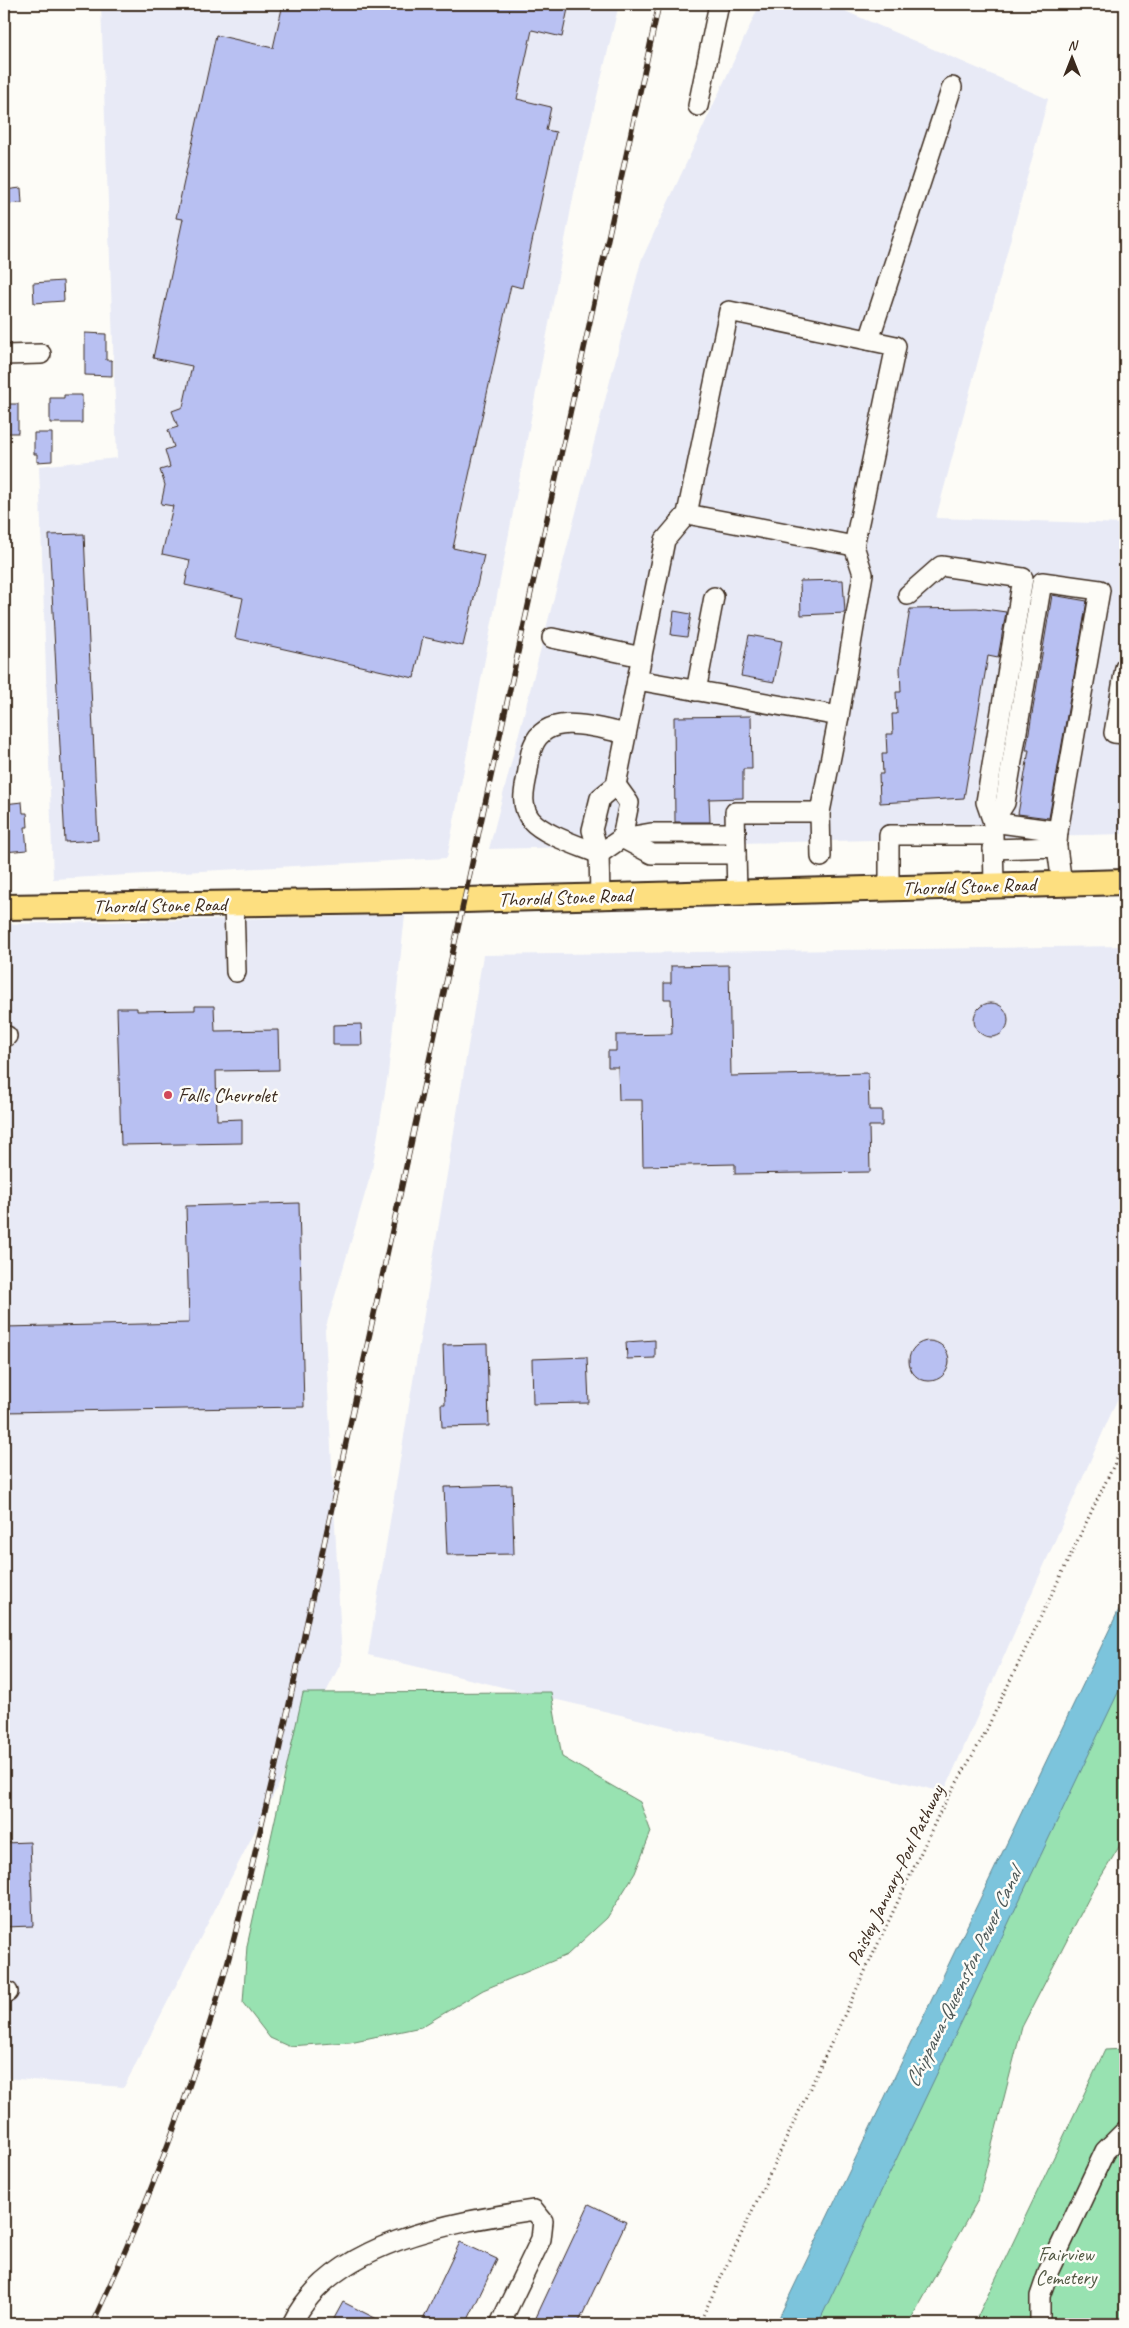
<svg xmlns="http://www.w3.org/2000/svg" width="1129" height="2328" viewBox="0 0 1129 2328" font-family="Caveat,sans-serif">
<rect width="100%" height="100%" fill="#fdfcf7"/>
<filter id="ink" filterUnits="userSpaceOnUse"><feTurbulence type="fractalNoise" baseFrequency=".02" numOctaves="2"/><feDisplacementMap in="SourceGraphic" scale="10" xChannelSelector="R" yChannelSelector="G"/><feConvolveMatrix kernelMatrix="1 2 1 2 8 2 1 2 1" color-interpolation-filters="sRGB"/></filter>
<g filter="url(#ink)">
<g fill="#e8eaf6">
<polygon points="101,4 619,4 574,193 447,858 53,879 39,466 117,458"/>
<polygon points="760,4 829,4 1048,99 936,518 1125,524 1125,834 489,849 641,261"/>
<polygon points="405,915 388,1074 372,1170 325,1330 342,1661 124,2087 4,2078 4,924"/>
<polygon points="1125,946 1125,1382 944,1792 368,1655 483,955"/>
</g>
<g fill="#98e2b1" stroke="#6a8668">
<polygon points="1125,1670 1125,1837 1093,1890 1022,2027 978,2200 908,2324 809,2324"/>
<polygon points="551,1692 562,1757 640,1802 651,1832 635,1873 607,1918 567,1955 483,1990 421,2027 350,2042 288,2046 270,2038 243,2003 247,1946 303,1693"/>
<polygon points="1125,2049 1125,2324 974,2324 1105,2050"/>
</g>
<polygon fill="#7cc4dc" stroke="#628690" points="1125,1597 1125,1678 818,2324 776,2324"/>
<g fill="#b8c0f2" stroke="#3b2a1e">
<polygon points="283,4 569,4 562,37 532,30 517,99 551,107 546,130 556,132 522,288 511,285 453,548 484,555 463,646 423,637 414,678 235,638 243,598 185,585 190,560 162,554 173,506 161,504 165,485 160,470 170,467 165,450 174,447 168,430 178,427 172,411 183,407 192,366 153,358 183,219 176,218 216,35 273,48"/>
<polygon points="21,188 22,203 4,204 4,190"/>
<polygon points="63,281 64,301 34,303 33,283"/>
<polygon points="85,333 106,334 106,360 112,360 112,376 85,375"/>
<polygon points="64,395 82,395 82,423 50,423 50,398 64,398"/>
<rect x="4" y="404" width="14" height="29"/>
<polygon points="34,433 52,433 52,461 37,462 37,454 34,454"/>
<polygon points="84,534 98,840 65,842 49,535"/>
<polygon points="843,580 845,613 801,615 800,581"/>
<polygon points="1052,595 1087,601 1049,818 1018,814 1029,750 1026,750"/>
<polygon points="977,608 1006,612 998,658 988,656 964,798 880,803 879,774 883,774 882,754 887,754 886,734 893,734 892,714 897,714 896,692 901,692 900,668 910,609"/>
<polygon points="674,611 691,614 687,637 671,635"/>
<polygon points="749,635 782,641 774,682 741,676"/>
<polygon points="751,716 752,769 743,769 743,798 709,799 710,822 675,822 674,717"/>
<polygon points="22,802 23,813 27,813 28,827 25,827 27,850 4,852 4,804"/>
<polygon points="729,965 731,1076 868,1073 869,1110 882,1110 882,1126 869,1126 870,1172 735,1174 735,1164 643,1166 642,1100 619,1100 618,1067 608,1067 608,1051 616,1051 616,1035 672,1034 671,999 664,999 664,983 671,983 671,966"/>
<circle cx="991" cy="1020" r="17"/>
<polygon points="195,1006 214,1006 215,1031 278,1030 279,1070 216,1071 217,1120 242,1119 242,1143 121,1145 117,1008 137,1008 137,1011 195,1010"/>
<polygon points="361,1024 362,1045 333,1045 333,1025"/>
<polygon points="299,1203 304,1407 4,1412 4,1327 189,1323 186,1206"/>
<polygon points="655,1340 655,1358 627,1359 626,1342"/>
<circle cx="929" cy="1361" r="20"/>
<polygon points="487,1344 489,1426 442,1427 441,1404 445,1404 443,1345"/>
<polygon points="587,1357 589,1403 533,1404 532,1359"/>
<polygon points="512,1485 514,1554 447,1555 444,1487"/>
<polygon points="30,1842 33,1926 4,1927 4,1843"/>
<polygon points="589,2204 626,2222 578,2324 533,2324"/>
<polygon points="460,2242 497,2259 466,2324 421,2324"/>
<polygon points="343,2302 387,2324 331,2324"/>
</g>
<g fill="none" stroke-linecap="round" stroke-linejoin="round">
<defs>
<g id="minor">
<polyline points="698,106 719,4"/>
<polyline points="869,340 952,87"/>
<polyline points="4,355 41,354"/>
<polyline points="687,514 854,546"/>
<polyline points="908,595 941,566 1023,578 986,802 993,822"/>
<polyline points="552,638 642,657"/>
<polyline points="1125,668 1114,733 1125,734"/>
<polyline points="637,680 839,716"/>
<polyline points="696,691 714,597"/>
<path d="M616 785 629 803 622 838 599 854C580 846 544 835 531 820 520 806 524 791 527 776 529 767 529 755 533 746 547 710 598 728 626 734"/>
<polyline points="993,822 1005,803 1042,582 1100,590 1058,831"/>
<polyline points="993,832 993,822 1058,831 1057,843"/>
<polyline points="622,838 652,854 736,854"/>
<polyline points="622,838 651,833 736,833"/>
<polyline points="993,849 1057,847 1062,884"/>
<polyline points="889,888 889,835 993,835 994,886"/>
<polyline points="737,893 735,812 820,812 821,857"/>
<polyline points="600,896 599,854 592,830 600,798 616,785 665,540 687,514 729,311 896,346 854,546 863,574 839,716 820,812"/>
<polyline points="234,904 236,972"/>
<polyline points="4,1036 7,1036"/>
<polyline points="4,1992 8,1992"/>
<path d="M292 2324C331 2242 453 2222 534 2210L543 2221 541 2239 500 2324"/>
<polyline points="1040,2324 1040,2296 1049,2270 1105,2151 1125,2131"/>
</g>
<polyline id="major" points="4,907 465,900 1125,882"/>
</defs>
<use href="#minor" stroke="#3b2a1e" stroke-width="22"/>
<use href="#major" stroke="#3b2a1e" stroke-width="28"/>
<polyline stroke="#3b2a1e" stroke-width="3" stroke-dasharray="1 4" stroke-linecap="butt" points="699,2324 940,1812 983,1737 1125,1442"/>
<use href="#minor" stroke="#fdfcf7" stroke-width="19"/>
<use href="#major" stroke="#fddf80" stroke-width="24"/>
<defs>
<path id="rail" d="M92 2324C144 2214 187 2102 221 1986 242 1914 257 1841 275 1769L659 4"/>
</defs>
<use href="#rail" stroke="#3b2a1e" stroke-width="5.5"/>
<use href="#rail" stroke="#fdfcf7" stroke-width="4" stroke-dasharray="11" stroke-linecap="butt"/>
</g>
</g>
<circle fill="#d1495b" stroke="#fdfcf7" stroke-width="2" cx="168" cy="1095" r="5"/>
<g text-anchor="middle" stroke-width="5" stroke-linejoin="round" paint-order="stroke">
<g font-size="20" fill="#3b2a1e" stroke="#fdfcf7">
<text transform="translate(969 886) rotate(-2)" y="7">Thorold Stone Road</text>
<text transform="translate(565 897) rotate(-2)" y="7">Thorold Stone Road</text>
<text transform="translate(160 905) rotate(-1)" y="7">Thorold Stone Road</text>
<text transform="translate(895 1875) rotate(-64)" y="7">Paisley Janvary-Pool Pathway</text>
</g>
<g font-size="20" fill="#3b2a1e" stroke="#fdfcf7" text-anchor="start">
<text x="178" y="1102">Falls Chevrolet</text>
</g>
<g font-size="20" fill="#525843" stroke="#fdfcf7">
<text x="1066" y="2261">Fairview<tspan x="1066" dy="23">Cemetery</tspan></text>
</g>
<g font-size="21" font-style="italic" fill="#4e5857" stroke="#fdfcf7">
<text transform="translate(963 1978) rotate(-64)" y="7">Chippawa-Queenston Power Canal</text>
</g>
</g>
<rect width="1129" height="2328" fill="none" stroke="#fdfcf7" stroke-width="20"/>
<rect x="10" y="10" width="1109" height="2308" fill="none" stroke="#3b2a1e" stroke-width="2" filter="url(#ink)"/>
<g transform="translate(1072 58)" stroke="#fdfcf7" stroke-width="4" paint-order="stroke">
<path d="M0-4L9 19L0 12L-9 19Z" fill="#3b2a1e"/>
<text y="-8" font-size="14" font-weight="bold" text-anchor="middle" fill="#3b2a1e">N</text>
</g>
</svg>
